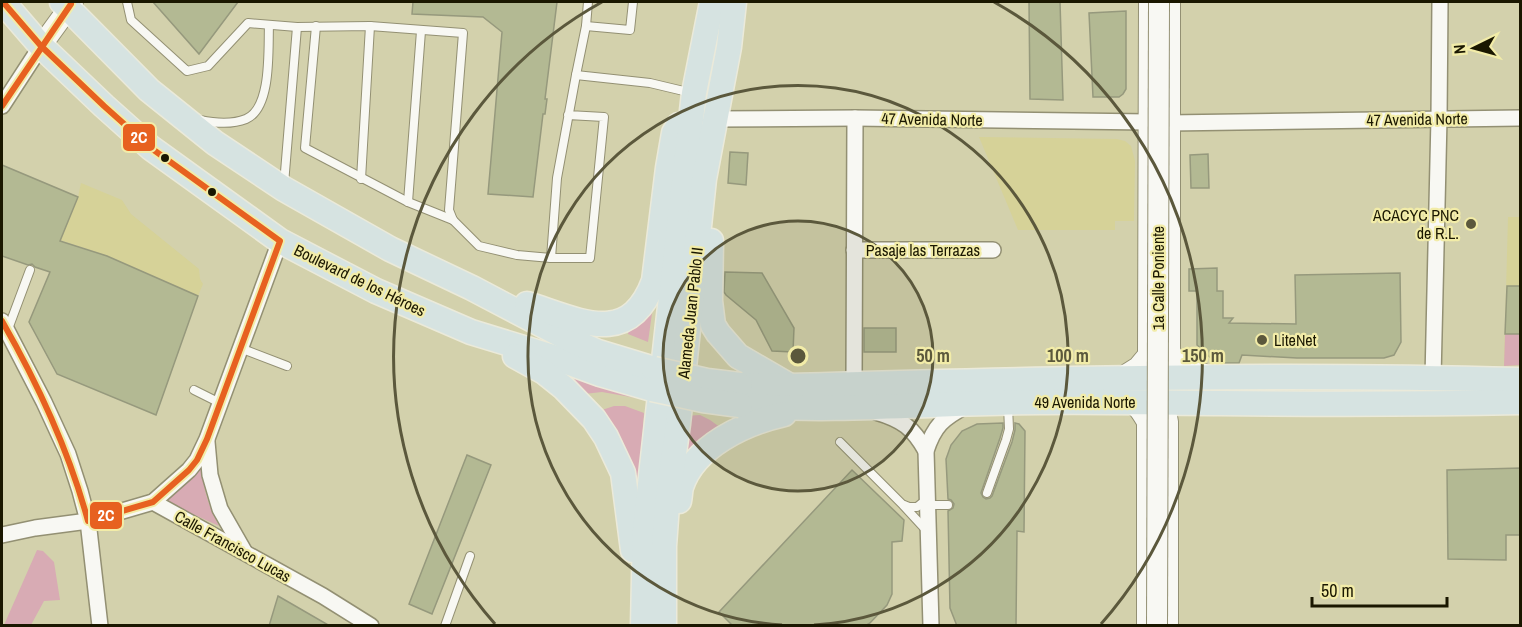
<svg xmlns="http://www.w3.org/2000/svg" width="1522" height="627" viewBox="0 0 1522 627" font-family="'Archivo Narrow',sans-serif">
<rect width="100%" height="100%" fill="#d3d1ac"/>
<g fill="#d6d298">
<polygon points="979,137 1117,139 1125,141 1131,146 1135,161 1134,221 1115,221 1115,230 1018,230"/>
<polygon points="81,183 122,200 131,214 199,269 200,279 203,284 198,296 107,256 60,240 78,197"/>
<polygon points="1508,217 1520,217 1520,365 1504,366"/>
</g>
<g fill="#d8abb4">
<polygon points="654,299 648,342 628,334 629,326"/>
<polygon points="1505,334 1520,334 1520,365 1504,366"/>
<polygon points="564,371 645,392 642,399 602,392 584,394"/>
<polygon points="614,406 625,406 644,413 638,506 632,465 622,440 602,410"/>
<polygon points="700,415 710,420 721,428 677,466 685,416"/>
<path d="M203 461C201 485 208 505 219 526L164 501Z"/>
<polygon points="37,550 43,551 54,562 60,600 44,601 31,625 4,625"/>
</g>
<g fill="#b3b993" stroke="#96997d" stroke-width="1.5">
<polygon points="153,2 238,2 199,54"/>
<polygon points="413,2 557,2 545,99 547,99 545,114 543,114 533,197 488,194 502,32 483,17 412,14"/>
<polygon points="1029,2 1060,2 1063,100 1030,99"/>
<polygon points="1126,11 1126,89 1123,94 1119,97 1093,97 1089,13"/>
<polygon points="730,152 748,153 746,185 728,183"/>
<polygon points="1208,154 1209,188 1191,188 1190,155"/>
<polygon points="2,165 78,197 60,241 107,256 198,296 156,415 57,374 29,322 50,272 35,267 32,264 28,265 2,256"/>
<polygon points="1217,268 1217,291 1223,291 1223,318 1233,318 1229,323 1296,324 1295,275 1400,273 1401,342 1394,355 1384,358 1297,358 1242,355 1239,363 1216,363 1197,345 1197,291 1189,291 1189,269"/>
<polygon points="725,272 762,273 794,328 793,352 772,351 756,320 726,295 724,292"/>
<polygon points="1507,286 1521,286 1521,334 1505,334"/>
<rect x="864" y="328" width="32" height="24"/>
<polygon points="1003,423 1003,428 1000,438 981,493 983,497 986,499 990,498 992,496 1012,442 1015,430 1015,423 1019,424 1025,431 1024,532 1017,531 1016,626 957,626 950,608 948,511 953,508 954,504 951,500 948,499 946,459 951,445 962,431 977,424"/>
<polygon points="467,455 491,465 432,614 409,604"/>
<polygon points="1521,468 1521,535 1506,535 1506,560 1448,559 1447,470"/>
<polygon points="852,470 904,520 902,541 892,542 892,594 887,605 870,623 865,626 733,626 719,612"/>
<polygon points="278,596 330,626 269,626"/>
</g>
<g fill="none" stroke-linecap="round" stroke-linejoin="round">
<defs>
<g id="service">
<polyline points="127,2 131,20 187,71 208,66 248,23 297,27 370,26 463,33 449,210 453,220 479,246 517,255 551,258"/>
<polyline points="316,26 305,148 408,202 453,220"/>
<polyline points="586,26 630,30 633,2"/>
<polyline points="576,75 586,26 588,2"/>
<polyline points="568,115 604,117 590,258 551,258 557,178 576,75 650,83 692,93"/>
<path d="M200 120C214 123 231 125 246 119 272 108 268 49 269 25"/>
<polyline points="361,179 370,26"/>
<polyline points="284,184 297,27"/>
<polyline points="408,202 421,31"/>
<polyline points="8,329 30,270"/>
<polyline points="240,348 287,366"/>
<polyline points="194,390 220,403"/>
<polyline points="840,442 903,505 927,531"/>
<polyline points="987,493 1006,440 1009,429 1008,406"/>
<polyline points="904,505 909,507 917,507 927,499"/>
<polyline points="928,505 948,505"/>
<polyline points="445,626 470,556"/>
</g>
<g id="minor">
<polyline points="2,106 41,46"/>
<polyline points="715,119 855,118 1148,122"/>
<polyline points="1169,123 1520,118"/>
<polyline points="854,250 993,250"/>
<polyline points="2,321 44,402 68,454 80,491 88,521 100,626"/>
<polyline points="1433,378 1439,118 1440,2"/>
<polyline points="854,384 855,118"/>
<path d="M876 412C903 420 913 428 926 451"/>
<polyline points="207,442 210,475 220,509 244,551"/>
<polyline points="153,502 323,596 371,626"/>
<polyline points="2,535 35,528 88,521 153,502 189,470 197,460 207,439 280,241"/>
<path d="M931 626 926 451C934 426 943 418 966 406"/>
</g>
<g id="tertiary">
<path d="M1170 2V351C1180 369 1184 369 1204 374"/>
<polyline points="41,46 73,2"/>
<polyline points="1119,379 1138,367 1148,355 1149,2"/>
<path d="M1122 401C1137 403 1140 410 1147 422V626"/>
<path d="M1147 419 1151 413C1161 411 1167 411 1168 422V626"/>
</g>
<g id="primary">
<polyline points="3,2 41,46 104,106 151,148 280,241 376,291 471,332 556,358 600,374 652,389"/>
<polyline points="62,2 149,90 215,143 284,189 390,249 472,288 573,341 598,352 654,369"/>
<polyline points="711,241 710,301 713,325 718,333 738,356 788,385"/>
<path d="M527 304C578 320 629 349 654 281L668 168 674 133 679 125"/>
<polyline points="515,356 544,372 564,388 594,419 606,437 623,473 633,550"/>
<path d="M740 385 790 386C1033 379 1277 373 1520 380"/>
<path d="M740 405C840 413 940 402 1040 402 1100 401 1161 403 1221 403 1321 404 1421 404 1520 402"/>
<path d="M679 501C680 496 680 491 681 487 694 446 745 423 784 414"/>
<polyline points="643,626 645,529 694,93 712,2"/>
<polyline points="664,626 664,546 667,505 678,424 704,179 729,47 734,2"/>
</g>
</defs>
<use href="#service" stroke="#939073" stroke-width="10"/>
<use href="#minor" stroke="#939073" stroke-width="18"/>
<use href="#tertiary" stroke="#939073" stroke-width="22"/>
<use href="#primary" stroke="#ebeada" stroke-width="27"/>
<use href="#service" stroke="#f8f8f3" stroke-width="8"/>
<use href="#minor" stroke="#f8f8f3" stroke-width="15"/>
<use href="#tertiary" stroke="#f8f8f3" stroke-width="20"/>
<use href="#primary" stroke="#d6e3e1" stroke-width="24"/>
<defs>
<polyline id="tertiary-bridge" points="1157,626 1159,2"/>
<g id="primary-bridge">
<polyline points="654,369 707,381 740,385"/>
<polyline points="652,389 703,400 740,405"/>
</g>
</defs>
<use href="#tertiary-bridge" stroke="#939073" stroke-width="22" stroke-linecap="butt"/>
<use href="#primary-bridge" stroke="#ebeada" stroke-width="27" stroke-linecap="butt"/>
<use href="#tertiary-bridge" stroke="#f8f8f3" stroke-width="20"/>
<use href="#primary-bridge" stroke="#d6e3e1" stroke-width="24"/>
<defs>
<g id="bus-1">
<polyline points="2,106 71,4"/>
<path d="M2 321C38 384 69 451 88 521L153 502 189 470 197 460 207 439 280 241 151 148 104 106 41 46 3 2"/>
</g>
</defs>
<use href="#bus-1" stroke="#f2eca8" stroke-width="10"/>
<use href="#bus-1" stroke="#e76120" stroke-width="6"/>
</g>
<circle cx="798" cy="356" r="135" fill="#5b583c" fill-opacity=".12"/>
<g fill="none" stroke="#5b583c" stroke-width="3">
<circle cx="798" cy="356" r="135"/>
<path d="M782 625A270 270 0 1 1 814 625"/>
<path d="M495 624A405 405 0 0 1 602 2M994 2A405 405 0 0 1 1101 624"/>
</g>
<g fill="#1a1700" stroke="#f2eca8" stroke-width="2">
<circle cx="165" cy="158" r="5"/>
<circle cx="212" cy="192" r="5"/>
</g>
<g fill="#5b583c" stroke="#f2eca8" stroke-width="2">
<circle cx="1471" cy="224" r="6"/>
<circle cx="1262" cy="340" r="6"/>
</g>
<g text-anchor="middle" stroke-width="4.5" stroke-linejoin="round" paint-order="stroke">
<g font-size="16" fill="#1a1700" stroke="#f2eca8">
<text transform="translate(932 119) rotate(1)" y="6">47 Avenida Norte</text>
<text transform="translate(1417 119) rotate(-1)" y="6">47 Avenida Norte</text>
<text x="923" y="256">Pasaje las Terrazas</text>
<text transform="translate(1158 278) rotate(-90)" y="6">1a Calle Poniente</text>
<text transform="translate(360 280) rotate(26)" y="6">Boulevard de los Héroes</text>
<text transform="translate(690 313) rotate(-84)" y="6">Alameda Juan Pablo II</text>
<text x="1085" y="408">49 Avenida Norte</text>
<text transform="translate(233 546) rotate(29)" y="6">Calle Francisco Lucas</text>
</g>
<g font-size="16" fill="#1a1700" stroke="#f2eca8" text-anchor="end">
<text x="1459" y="221">ACACYC PNC<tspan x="1459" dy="18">de R.L.</tspan></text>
<text x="1274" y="346" text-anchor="start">LiteNet</text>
</g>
</g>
<circle cx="798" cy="356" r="9" fill="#5b583c" stroke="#f2eca8" stroke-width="3"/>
<g font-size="18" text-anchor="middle" font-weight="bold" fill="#5b583c" stroke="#f2eca8" stroke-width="4.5" stroke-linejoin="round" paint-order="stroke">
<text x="933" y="362">50 m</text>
<text x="1068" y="362">100 m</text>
<text x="1203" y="362">150 m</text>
</g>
<g stroke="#f2eca8" stroke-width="2">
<rect x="122" y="123" width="34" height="29" rx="6" fill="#e76120"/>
<rect x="89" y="501" width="34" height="29" rx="6" fill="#e76120"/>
</g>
<g font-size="16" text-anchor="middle" font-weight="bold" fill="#fff">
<text x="139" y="143">2C</text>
<text x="106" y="521">2C</text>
</g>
<rect width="1522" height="627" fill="none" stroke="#1a1700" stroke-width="6"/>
<g transform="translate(1474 48) rotate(265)" stroke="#f2eca8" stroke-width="4.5" paint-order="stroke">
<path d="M0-4.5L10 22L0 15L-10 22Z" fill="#1a1700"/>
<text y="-9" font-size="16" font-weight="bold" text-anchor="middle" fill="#1a1700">N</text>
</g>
<path d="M1312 597v9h135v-9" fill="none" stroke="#1a1700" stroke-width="3"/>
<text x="1321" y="597" font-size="18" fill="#1a1700" stroke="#f2eca8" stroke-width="4.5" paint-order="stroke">50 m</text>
</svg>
